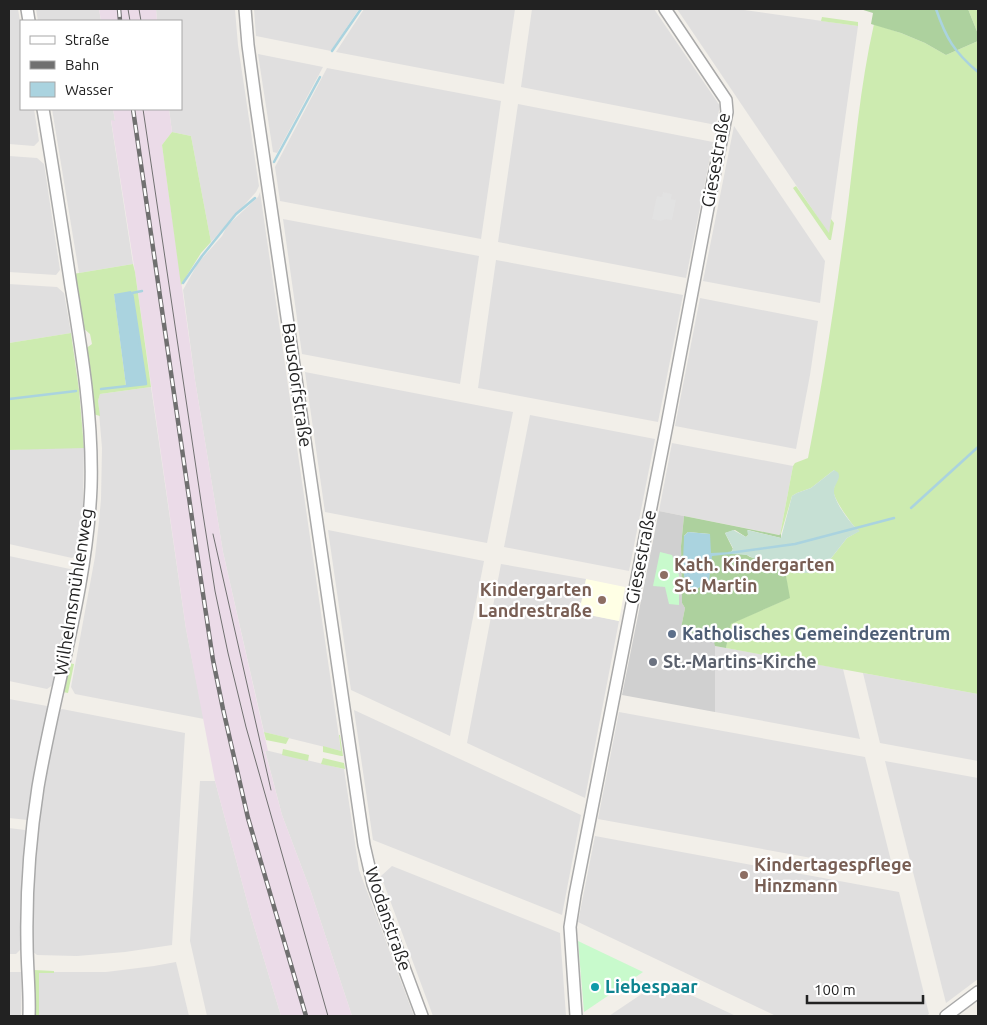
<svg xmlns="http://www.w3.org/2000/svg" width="987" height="1025" viewBox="0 0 987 1025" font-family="Ubuntu,sans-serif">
<rect width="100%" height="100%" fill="#f2efe9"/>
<g fill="#e0dfdf">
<polygon points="9,9 18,9 21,27 21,109 34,109 39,141 34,146 9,144"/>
<polygon points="36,9 99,9 101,21 38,21"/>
<polygon points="156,9 235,9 238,45 259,186 256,192 211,242 191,136 172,132 169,109 181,109 181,21 157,21"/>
<polygon points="254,9 359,9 331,51 256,36"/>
<polygon points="364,9 515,9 504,84 336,52"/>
<polygon points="532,9 654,9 720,106 716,125 521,87"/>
<polygon points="677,9 737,9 858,26 829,234"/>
<polygon points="258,54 323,67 277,153 273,152"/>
<polygon points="327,68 501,101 481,239 280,201 275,167"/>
<polygon points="518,104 713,142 686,278 498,242"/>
<polygon points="52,109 113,109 115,121 111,121 133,264 79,273"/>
<polygon points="734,126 825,261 820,303 703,281"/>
<polygon points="9,156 37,158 44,164 60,270 56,275 9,272"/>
<polygon points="260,192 341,751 264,732 223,552 195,380 183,290 198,263 222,236 227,226 258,197"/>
<polygon points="283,219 479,256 460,384 302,354"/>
<polygon points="496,260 683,295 658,422 478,388"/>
<polygon points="9,284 57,287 64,293 71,333 9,343"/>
<polygon points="700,298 818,321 810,375 796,449 675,426"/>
<polygon points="305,372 513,412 487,543 325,512"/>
<polygon points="151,387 186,629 204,719 75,694 71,687 95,557 99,521 101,499 102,448 98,401 100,394"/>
<polygon points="530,415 655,439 629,571 504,547"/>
<polygon points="672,443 793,466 780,535 659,511"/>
<polygon points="46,448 84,448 83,508 80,537 78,554 72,558 9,544 9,450"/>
<polygon points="328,530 484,561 450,736 351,690"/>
<polygon points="9,556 70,569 74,576 54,684 47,689 9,681"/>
<polygon points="501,564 586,579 580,613 619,621 585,798 467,743"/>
<polygon points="715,646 843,669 860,739 715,712"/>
<polygon points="863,673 978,694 978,761 880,743"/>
<polygon points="9,699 47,706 48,710 28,820 9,818"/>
<polygon points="62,709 185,733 172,945 125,952 77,956 37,955 32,951 34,878 39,824 48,767 59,711"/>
<polygon points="354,710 581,815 562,915 373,840"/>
<polygon points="619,712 865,757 894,873 598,819"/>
<polygon points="265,750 344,769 359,870 414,1016 352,1016 311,892 282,815"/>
<polygon points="885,761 978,778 978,979 946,1003"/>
<polygon points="200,781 215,781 251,916 281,1016 207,1016 190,941"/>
<polygon points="9,828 25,830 27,833 23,871 20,950 16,954 9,954"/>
<polygon points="595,836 899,892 929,1014 926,1016 776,1016 578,922"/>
<polygon points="392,866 560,933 566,1016 433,1016 381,876"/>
<polygon points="176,962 189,1016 39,1016 39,972 106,972 154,966"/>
<polygon points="9,972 22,972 21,1016 9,1016"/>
<polygon points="661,981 736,1016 609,1016"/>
</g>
<g fill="#ebdbe8">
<polygon points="99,9 156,9 157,21 101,21"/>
<polygon points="113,109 169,109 172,132 162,145 195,380 223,552 268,751 265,751 282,815 311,892 352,1016 281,1016 251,916 215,781 186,629 135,272 111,120 115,121"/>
</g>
<polygon fill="#ffffe5" points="586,579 625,587 619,621 579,613"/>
<polygon fill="#d0d0d0" points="659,511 684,516 681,546 682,603 685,608 681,628 715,642 715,712 622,695"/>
<g fill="#cdebb0" fill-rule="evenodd">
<polygon points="968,9 978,9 978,34"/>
<polygon points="822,17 858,22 858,26 821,21"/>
<path d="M874 24 901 33 925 43 946 55 978 41V694L726 648 730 624 789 598 785 570 806 573 821 571 847 538 859 531C853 527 836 502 834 494 833 488 835 484 838 479L834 470 811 488 797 493 792 496 781 534 780 535 793 466 795 463 808 458C824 377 836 294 847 212 855 149 860 86 874 24Z"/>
<polygon points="172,132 191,136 211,242 201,253 181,285 162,145"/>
<polygon points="796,186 829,233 831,219 834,223 831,240 829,240 793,188"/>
<path d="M133 264 135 272 151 387 100 394 98 401 100 416 93 414 85 349 92 344 90 334 82 327 73 274ZM114 293 146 384H145L126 386Z"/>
<polygon points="71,333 79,390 84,448 9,450 9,343"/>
<polygon points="68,663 74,664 68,693 63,692"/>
<polygon points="264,732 289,738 286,744 266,740"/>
<polygon points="339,735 340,735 343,756 341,756 323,752 323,746 341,751"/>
<polygon points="283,749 309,755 308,761 282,755"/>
<polygon points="323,758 344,763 345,769 321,764"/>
<polygon points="34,970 54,971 54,973 39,973 39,1016 33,1016 33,991 35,991"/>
</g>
<g fill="#add19e" fill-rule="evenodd">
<polygon points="860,9 968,9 978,34 978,41 946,55 925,43 901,33 871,24 873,13"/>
<path d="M684 516 779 535 781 534V538L748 530V535L746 537 735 530 725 533 733 549 731 552 747 555 750 557 762 560 775 568 785 570 790 598 731 624 726 648 715 646 714 642 681 628 685 608 682 603 681 546ZM688 532 710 534 709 581 698 588V593H690V589L686 585 684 572V536Z"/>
</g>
<path fill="#c6e0d4" d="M834 470C837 472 839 472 839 476 839 481 834 485 834 491 833 500 852 527 860 531L847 538 821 571 806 573H796L775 568 762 560 755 559 747 555 731 554 733 548 725 533 733 530 746 537 748 535 747 530 781 538 792 496 797 493 811 488Z"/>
<g fill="#c8facc">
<polygon points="660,552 672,555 679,575 679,605 669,604 665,587 653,586"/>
<polygon points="578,941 643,972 584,1012"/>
</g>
<polygon fill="#e2e2e2" points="663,192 672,194 671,199 676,200 672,220 666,219 661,221 652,219 657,196 662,197"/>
<g fill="#aad3df">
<polygon points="131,291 146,384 126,386 114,294"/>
<path d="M688 532 710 534 711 553 731 552V554L712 556 709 581C705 583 703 586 698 588V593H690V589C680 580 684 551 684 536Z"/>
</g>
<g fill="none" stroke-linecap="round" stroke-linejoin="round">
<g stroke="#aad3df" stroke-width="2.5">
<path d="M936 9C946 38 954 52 978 72"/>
<polyline points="332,51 361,9"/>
<polyline points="274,162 320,77"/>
<polyline points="183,283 202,256 236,214 255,198"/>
<polyline points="101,389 146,384 132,293 142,291"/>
<polyline points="9,399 76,391"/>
<polyline points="911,508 978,447"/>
<polyline points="729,553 795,544 894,518"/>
</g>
<defs>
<g id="minor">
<polyline points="27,9 29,21"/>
<polyline points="245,9 248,45 256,105 364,845 373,884 422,1016"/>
<path d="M29 1016C30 992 27 967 27 943 26 890 30 838 38 787 55 687 87 589 91 487 93 419 82 353 71 286 62 227 53 168 43 109"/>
<polyline points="576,1016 570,927 575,895 667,425 713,181 727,112 726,100 665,9"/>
<polyline points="946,1016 978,992"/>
</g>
</defs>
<use href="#minor" stroke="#a9a9a9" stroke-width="14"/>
<use href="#minor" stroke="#fff" stroke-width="11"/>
<g stroke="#707070" stroke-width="1">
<polyline points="128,9 130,21"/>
<polyline points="139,9 141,21"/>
<polyline points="143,109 202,508 215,591 228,653 246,727 328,1016"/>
<polyline points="213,534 271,790"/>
</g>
<defs>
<g id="rail">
<polyline points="119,9 120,21"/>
<polyline points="133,109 200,574 213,660 223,709 248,818 306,1016"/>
</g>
</defs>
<use href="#rail" stroke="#707070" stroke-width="4.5"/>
<use href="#rail" stroke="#fff" stroke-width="2.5" stroke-dasharray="8" stroke-linecap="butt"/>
</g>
<g fill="#8d6e63" stroke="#fff" stroke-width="2">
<circle cx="664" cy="575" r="5"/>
<circle cx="602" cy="600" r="5"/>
<circle cx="744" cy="875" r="5"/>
</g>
<circle fill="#5c6f8a" stroke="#fff" stroke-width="2" cx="672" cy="634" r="5"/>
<circle fill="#6b7280" stroke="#fff" stroke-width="2" cx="653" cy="662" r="5"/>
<circle fill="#0f9aa8" stroke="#fff" stroke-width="2" cx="595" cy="987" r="5"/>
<g text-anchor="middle" stroke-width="4.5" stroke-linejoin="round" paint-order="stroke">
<g font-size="18" fill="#222" stroke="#fff">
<text transform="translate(716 160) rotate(-80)" y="6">Giesestraße</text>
<text transform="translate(297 385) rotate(82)" y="6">Bausdorfstraße</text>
<text transform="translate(641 557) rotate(-79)" y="6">Giesestraße</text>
<text transform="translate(74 592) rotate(-81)" y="6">Wilhelmsmühlenweg</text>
<text transform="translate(388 919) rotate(71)" y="6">Wodanstraße</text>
</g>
<g font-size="18" font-weight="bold" fill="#785e54" stroke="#fff" text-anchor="start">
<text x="674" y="571">Kath. Kindergarten<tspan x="674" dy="21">St. Martin</tspan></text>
<text x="592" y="596" text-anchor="end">Kindergarten<tspan x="592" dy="21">Landrestraße</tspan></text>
<text x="754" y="871">Kindertagespflege<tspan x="754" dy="21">Hinzmann</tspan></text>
</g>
<g font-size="18" font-weight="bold" fill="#4e5e75" stroke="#fff" text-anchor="start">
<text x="682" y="640">Katholisches Gemeindezentrum</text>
</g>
<g font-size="18" font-weight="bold" fill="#5b616d" stroke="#fff" text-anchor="start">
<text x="663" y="668">St.-Martins-Kirche</text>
</g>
<g font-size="18" font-weight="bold" fill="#0d838f" stroke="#fff" text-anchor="start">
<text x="605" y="993">Liebespaar</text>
</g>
</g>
<rect width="987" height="1025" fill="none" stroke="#222222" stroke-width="20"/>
<rect x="20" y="20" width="162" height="90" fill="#ffffff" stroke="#a7a7a7"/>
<rect x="30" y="36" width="25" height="8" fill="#ffffff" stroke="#a7a7a7"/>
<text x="65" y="45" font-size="15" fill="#222222">Straße</text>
<rect x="30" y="61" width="25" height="8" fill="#707070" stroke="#a7a7a7"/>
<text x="65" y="70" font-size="15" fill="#222222">Bahn</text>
<rect x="30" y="82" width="25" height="15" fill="#aad3df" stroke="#a7a7a7"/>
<text x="65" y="95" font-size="15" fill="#222222">Wasser</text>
<path d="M807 995v8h116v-8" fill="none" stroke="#222222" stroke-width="2.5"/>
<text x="814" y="995" font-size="15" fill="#222222" stroke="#ffffff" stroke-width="4" paint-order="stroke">100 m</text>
</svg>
